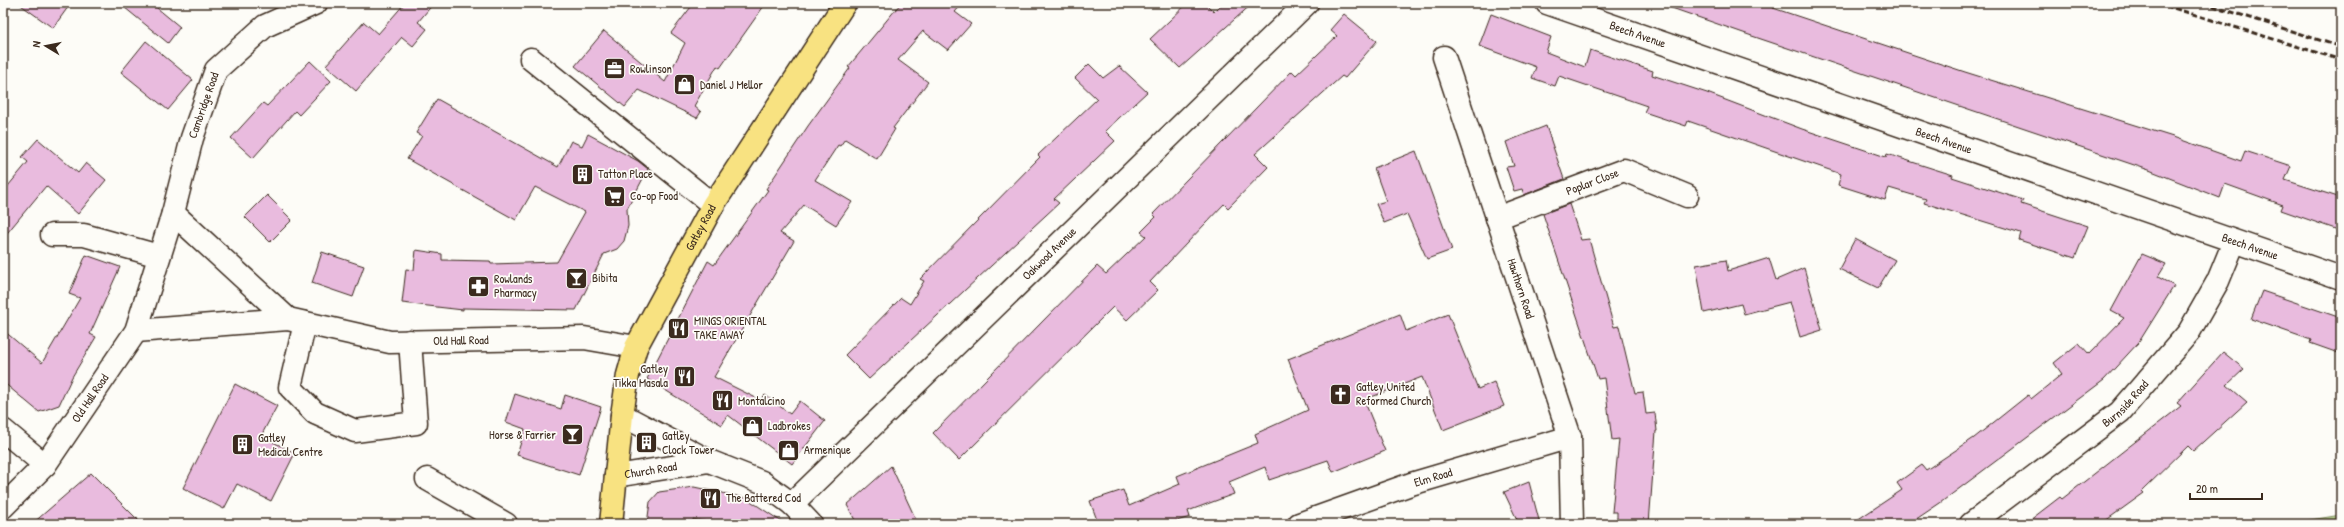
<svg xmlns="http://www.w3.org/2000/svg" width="2344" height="527" viewBox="0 0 2344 527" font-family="'Patrick Hand',sans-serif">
<rect width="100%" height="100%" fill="#fdfcf7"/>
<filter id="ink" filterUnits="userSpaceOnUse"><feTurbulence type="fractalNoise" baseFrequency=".025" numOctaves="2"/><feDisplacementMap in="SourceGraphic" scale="8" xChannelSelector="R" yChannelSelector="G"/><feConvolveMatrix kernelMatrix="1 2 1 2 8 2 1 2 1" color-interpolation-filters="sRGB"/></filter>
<g filter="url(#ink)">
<polygon fill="#bddf98" stroke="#7c845b" points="2341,515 2341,524 2294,524 2298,522"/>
<g fill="#e9bbde" stroke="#3b2a1e">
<polygon points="18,3 71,3 53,28"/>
<polygon points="119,3 151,3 180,27 168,43"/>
<polygon points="405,3 434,3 418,22 427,29 413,46 402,37 356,91 326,65 364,22 378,34"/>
<polygon points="694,3 766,3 720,68 717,66 694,106 701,112 697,118 639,90 625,107 575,66 604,31 665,82 685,43 671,33"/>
<polygon points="901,3 963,3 955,12 971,24 948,50 923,31 898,60 928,82 893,128 895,129 877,159 845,139 840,146 838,145 815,180 852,202 836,225 804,205 780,233 794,241 714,377 760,400 765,395 790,414 800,401 825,421 792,464 728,415 722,425 647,379 708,261 714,265 768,190 766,189 808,126 850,68 848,67"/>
<polygon points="1188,3 1205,3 1214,12 1223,3 1253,3 1180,68 1150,39"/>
<polygon points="1666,3 1775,3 1773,8 1965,72 2173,137 2241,161 2245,151 2291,166 2285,180 2341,198 2341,231 2281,210 2283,205 2225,184 2220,198 2149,170 1752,36 1666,6"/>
<polygon points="1344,14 1377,41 1345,78 1342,76 1255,154 1268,167 1228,208 1224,204 1150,282 1158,290 1127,320 1113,307 959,460 933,433 1097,266 1106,274 1146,236 1141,232 1156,217 1153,214 1292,71 1296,75 1337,36 1330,30"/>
<polygon points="1491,14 1551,37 1546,52 1585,67 1590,50 1653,71 1652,75 1707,93 1802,129 1886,157 1887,154 1953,175 1952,177 2023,200 2021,204 2088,226 2075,258 2019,240 2021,233 1924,203 1926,199 1889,188 1885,200 1838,185 1841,174 1688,121 1686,126 1644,112 1647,106 1559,76 1555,86 1532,78 1536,67 1479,46"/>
<polygon points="146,41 193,80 168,110 121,72"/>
<polygon points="310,61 331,81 299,115 295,111 253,158 231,138 263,103 267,106"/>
<polygon points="1089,64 1103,78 1119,66 1147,92 1105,131 1115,141 1054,199 1059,203 869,379 845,355 901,298 910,304 924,281 920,279 1040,157 1038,155 1097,99 1075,78"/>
<polygon points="437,99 558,167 571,141 582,146 588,134 638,161 648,169 627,209 628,226 624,241 617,249 604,254 576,310 463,308 463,310 402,303 406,269 414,270 416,250 442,254 442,260 490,261 491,264 557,262 585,212 535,187 516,220 407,159 422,136 416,133"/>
<polygon points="1546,126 1564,179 1524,195 1522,189 1514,191 1506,167 1514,166 1506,142"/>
<polygon points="38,139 78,173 86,163 106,180 78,214 46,186 3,238 3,192 28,162 22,157"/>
<polygon points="1416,151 1452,250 1427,259 1407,214 1384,223 1376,204 1386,201 1374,168"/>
<polygon points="267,195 292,220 270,242 245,217"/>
<polygon points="1569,204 1581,240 1589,239 1614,327 1619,326 1635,393 1643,392 1646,414 1655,413 1657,431 1656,431 1649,524 1617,524 1617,512 1612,512 1619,439 1612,440 1604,378 1598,379 1543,214"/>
<polygon points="1855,239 1895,260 1878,288 1839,269"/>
<polygon points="322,252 364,266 353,297 312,283"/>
<polygon points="2142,254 2166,264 2158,277 2174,286 2139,342 2104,380 1940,503 1909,524 1851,524 1902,490 1897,483 1922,465 1926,470 1974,438 2028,395 2031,399 2062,374 2054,363 2079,343 2089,354 2124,318 2111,311"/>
<polygon points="86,255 120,267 90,334 96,337 72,377 59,405 39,412 3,382 3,330 42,363 80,298 69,294"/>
<polygon points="1769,258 1776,280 1804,268 1822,330 1800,337 1790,302 1744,314 1741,304 1704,313 1696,265 1726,260 1728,271"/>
<polygon points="2262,291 2341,318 2341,354 2310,343 2311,340 2251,319"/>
<polygon points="1400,314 1406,331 1448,314 1478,389 1494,382 1504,406 1443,430 1422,377 1364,400 1385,451 1333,472 1328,460 1269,480 1265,467 1229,482 1234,494 1188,511 1190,517 1167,524 1088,524 1097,520 1090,501 1123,490 1129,506 1180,484 1177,476 1258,443 1255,434 1308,410 1288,359"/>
<polygon points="2223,352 2244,369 2227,385 2247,402 2193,451 2188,446 2142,491 2144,493 2101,524 2025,524 2060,497 2062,499 2181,406 2177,403"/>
<polygon points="235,384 277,406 261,436 295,453 271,501 237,484 224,509 183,488"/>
<polygon points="515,394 561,409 565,395 601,407 579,475 517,455 525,429 506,422"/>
<polygon points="891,466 918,524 857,524 847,505"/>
<polygon points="91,473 142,524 32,524"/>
<polygon points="1529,482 1540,524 1519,524 1504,492"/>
<polygon points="694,487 746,498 785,524 719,524 693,519 694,524 647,524 650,502 659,492"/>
</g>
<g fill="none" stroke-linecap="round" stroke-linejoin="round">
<defs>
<g id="minor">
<path id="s1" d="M1547 3 2341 278"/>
<path id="s2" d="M1444 57 1570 437 1572 524"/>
<polyline points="531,59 713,205"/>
<polyline points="173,213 288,319"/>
<path id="s3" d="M1497 218 1624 170 1687 196"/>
<polyline points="52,235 84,235 159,256"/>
<polyline points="305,323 290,387 315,413 355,431 416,423 410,341"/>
<path id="s4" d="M136 331 288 319 390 342 584 338 636 347"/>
<polyline points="622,415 709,461 762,482 792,504 811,524"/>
<polyline points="3,430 45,465"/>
<path id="s5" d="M616 476 709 461"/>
<polyline points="427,479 506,524"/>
<path id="s6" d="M792 504 1307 3"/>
<path id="s7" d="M3 507 45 465 136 331 173 213 192 138 216 70 265 26 316 3"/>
<path id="s8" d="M1299 524 1411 484 1570 437"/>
<path id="s9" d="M1971 524 2120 412 2189 332 2218 281 2234 242"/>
</g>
<g id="major">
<path id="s10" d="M611 524 622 415 628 375 636 347 713 205 845 3"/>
</g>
</defs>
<use href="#minor" stroke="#3b2a1e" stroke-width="25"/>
<use href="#major" stroke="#3b2a1e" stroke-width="25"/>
<use href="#minor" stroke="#fdfcf7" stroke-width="22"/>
<use href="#major" stroke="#f8e281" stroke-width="22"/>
<g stroke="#3b2a1e" stroke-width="3" stroke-dasharray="6 3" stroke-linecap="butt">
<polyline points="2157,3 2341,60"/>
<polyline points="2204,3 2341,47"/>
</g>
</g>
</g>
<defs>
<symbol id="office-square" viewBox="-11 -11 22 22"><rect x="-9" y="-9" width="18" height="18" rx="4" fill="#3b2a1e" stroke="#fdfcf7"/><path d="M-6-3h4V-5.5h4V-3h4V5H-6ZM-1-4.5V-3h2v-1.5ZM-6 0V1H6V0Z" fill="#fff"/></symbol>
<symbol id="shop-square" viewBox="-11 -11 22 22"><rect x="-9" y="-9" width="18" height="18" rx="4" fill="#3b2a1e" stroke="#fdfcf7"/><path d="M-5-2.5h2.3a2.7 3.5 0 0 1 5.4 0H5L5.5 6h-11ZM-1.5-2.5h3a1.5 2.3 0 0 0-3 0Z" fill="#fff"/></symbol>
<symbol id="building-square" viewBox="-11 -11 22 22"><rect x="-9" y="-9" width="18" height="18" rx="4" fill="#3b2a1e" stroke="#fdfcf7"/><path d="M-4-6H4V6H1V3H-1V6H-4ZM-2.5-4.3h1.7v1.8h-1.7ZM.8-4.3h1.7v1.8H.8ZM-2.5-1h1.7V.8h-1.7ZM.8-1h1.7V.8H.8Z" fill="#fff"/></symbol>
<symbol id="supermarket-square" viewBox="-11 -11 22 22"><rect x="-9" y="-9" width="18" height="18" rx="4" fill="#3b2a1e" stroke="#fdfcf7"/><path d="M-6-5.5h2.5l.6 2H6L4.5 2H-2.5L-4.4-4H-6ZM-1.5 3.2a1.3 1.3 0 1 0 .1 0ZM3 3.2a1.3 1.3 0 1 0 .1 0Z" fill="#fff"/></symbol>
<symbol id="bar-square" viewBox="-11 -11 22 22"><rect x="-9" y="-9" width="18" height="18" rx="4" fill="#3b2a1e" stroke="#fdfcf7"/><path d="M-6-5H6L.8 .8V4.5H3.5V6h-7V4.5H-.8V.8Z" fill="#fff"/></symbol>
<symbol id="pharmacy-square" viewBox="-11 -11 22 22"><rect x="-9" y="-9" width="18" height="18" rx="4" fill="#3b2a1e" stroke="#fdfcf7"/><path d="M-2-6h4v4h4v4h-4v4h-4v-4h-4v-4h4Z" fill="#fff"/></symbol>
<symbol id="restaurant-square" viewBox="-11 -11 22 22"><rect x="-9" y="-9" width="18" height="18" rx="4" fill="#3b2a1e" stroke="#fdfcf7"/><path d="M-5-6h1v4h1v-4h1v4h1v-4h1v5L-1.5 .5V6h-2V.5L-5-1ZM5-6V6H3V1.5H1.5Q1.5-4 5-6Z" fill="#fff"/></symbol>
<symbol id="church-square" viewBox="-11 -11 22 22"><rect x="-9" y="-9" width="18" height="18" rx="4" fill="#3b2a1e" stroke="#fdfcf7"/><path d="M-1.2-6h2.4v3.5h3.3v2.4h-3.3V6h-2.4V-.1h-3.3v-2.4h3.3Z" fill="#fff"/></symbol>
</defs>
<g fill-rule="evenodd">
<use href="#office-square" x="602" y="56" width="25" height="25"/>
<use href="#shop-square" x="672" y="72" width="25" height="25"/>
<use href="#building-square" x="570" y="162" width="25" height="25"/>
<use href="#supermarket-square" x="602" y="184" width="25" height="25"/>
<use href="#bar-square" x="564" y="266" width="25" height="25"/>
<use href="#pharmacy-square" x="466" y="274" width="25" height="25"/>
<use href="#restaurant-square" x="666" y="316" width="25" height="25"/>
<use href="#restaurant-square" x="672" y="364" width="25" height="25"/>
<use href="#church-square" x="1328" y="382" width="25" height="25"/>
<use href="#restaurant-square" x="710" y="388" width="25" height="25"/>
<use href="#shop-square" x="740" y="414" width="25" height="25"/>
<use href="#bar-square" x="560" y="422" width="25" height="25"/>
<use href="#building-square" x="634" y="430" width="25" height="25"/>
<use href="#building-square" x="230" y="432" width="25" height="25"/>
<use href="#shop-square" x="776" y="438" width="25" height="25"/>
<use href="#restaurant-square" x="698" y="486" width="25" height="25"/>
</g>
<g text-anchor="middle" stroke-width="3.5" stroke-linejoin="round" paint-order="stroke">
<g font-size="12" fill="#3b2a1e" stroke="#fdfcf7">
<text dy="4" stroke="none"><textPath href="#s1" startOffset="96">Beech Avenue</textPath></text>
<text dy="4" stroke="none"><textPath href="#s7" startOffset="457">Cambridge Road</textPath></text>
<text dy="4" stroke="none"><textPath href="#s1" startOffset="420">Beech Avenue</textPath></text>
<text dy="4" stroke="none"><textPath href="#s3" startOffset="102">Poplar Close</textPath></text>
<text dy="4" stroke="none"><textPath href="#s10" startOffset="315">Gatley Road</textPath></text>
<text dy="4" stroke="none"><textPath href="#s1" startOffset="744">Beech Avenue</textPath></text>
<text dy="4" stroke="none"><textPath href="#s6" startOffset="359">Oakwood Avenue</textPath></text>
<text dy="4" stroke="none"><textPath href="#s2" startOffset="244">Hawthorn Road</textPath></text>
<text dy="4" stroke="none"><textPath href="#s4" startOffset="328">Old Hall Road</textPath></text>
<text dy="4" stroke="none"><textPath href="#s7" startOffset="140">Old Hall Road</textPath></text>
<text dy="4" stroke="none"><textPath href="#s9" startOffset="196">Burnside Road</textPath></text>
<text dy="4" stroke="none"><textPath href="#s5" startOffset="35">Church Road</textPath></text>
<text dy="4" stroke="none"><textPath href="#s8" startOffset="142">Elm Road</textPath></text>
</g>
<g font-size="12" fill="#3b2a1e" stroke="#fdfcf7" text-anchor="start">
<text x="630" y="73">Rowlinson</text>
<text x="700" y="89">Daniel J Mellor</text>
<text x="598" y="178">Tatton Place</text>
<text x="630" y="200">Co-op Food</text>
<text x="592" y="282">Bibita</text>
<text x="494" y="283">Rowlands<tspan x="494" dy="14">Pharmacy</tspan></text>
<text x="694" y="325">MINGS ORIENTAL<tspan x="694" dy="14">TAKE AWAY</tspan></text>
<text x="668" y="373" text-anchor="end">Gatley<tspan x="668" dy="14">Tikka Masala</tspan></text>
<text x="1356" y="391">Gatley United<tspan x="1356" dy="14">Reformed Church</tspan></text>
<text x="738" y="405">Montalcino</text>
<text x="768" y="430">Ladbrokes</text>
<text x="556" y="439" text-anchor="end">Horse &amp; Farrier</text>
<text x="662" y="440">Gatley<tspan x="662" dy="14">Clock Tower</tspan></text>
<text x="258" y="442">Gatley<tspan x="258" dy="14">Medical Centre</tspan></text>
<text x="804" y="454">Armenique</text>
<text x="726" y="502">The Battered Cod</text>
</g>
</g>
<rect width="2344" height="527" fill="none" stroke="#fdfcf7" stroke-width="16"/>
<rect x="8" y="8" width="2328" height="511" fill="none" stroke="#3b2a1e" stroke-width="1.5" filter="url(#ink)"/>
<g transform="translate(46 46) rotate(280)" stroke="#fdfcf7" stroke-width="3" paint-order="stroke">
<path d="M0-3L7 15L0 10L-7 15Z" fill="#3b2a1e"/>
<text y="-6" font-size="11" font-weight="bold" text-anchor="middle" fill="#3b2a1e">N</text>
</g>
<path d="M2190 493v6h72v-6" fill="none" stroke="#3b2a1e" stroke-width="2"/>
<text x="2196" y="493" font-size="12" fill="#3b2a1e" stroke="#fdfcf7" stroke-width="3" paint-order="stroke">20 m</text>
</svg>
